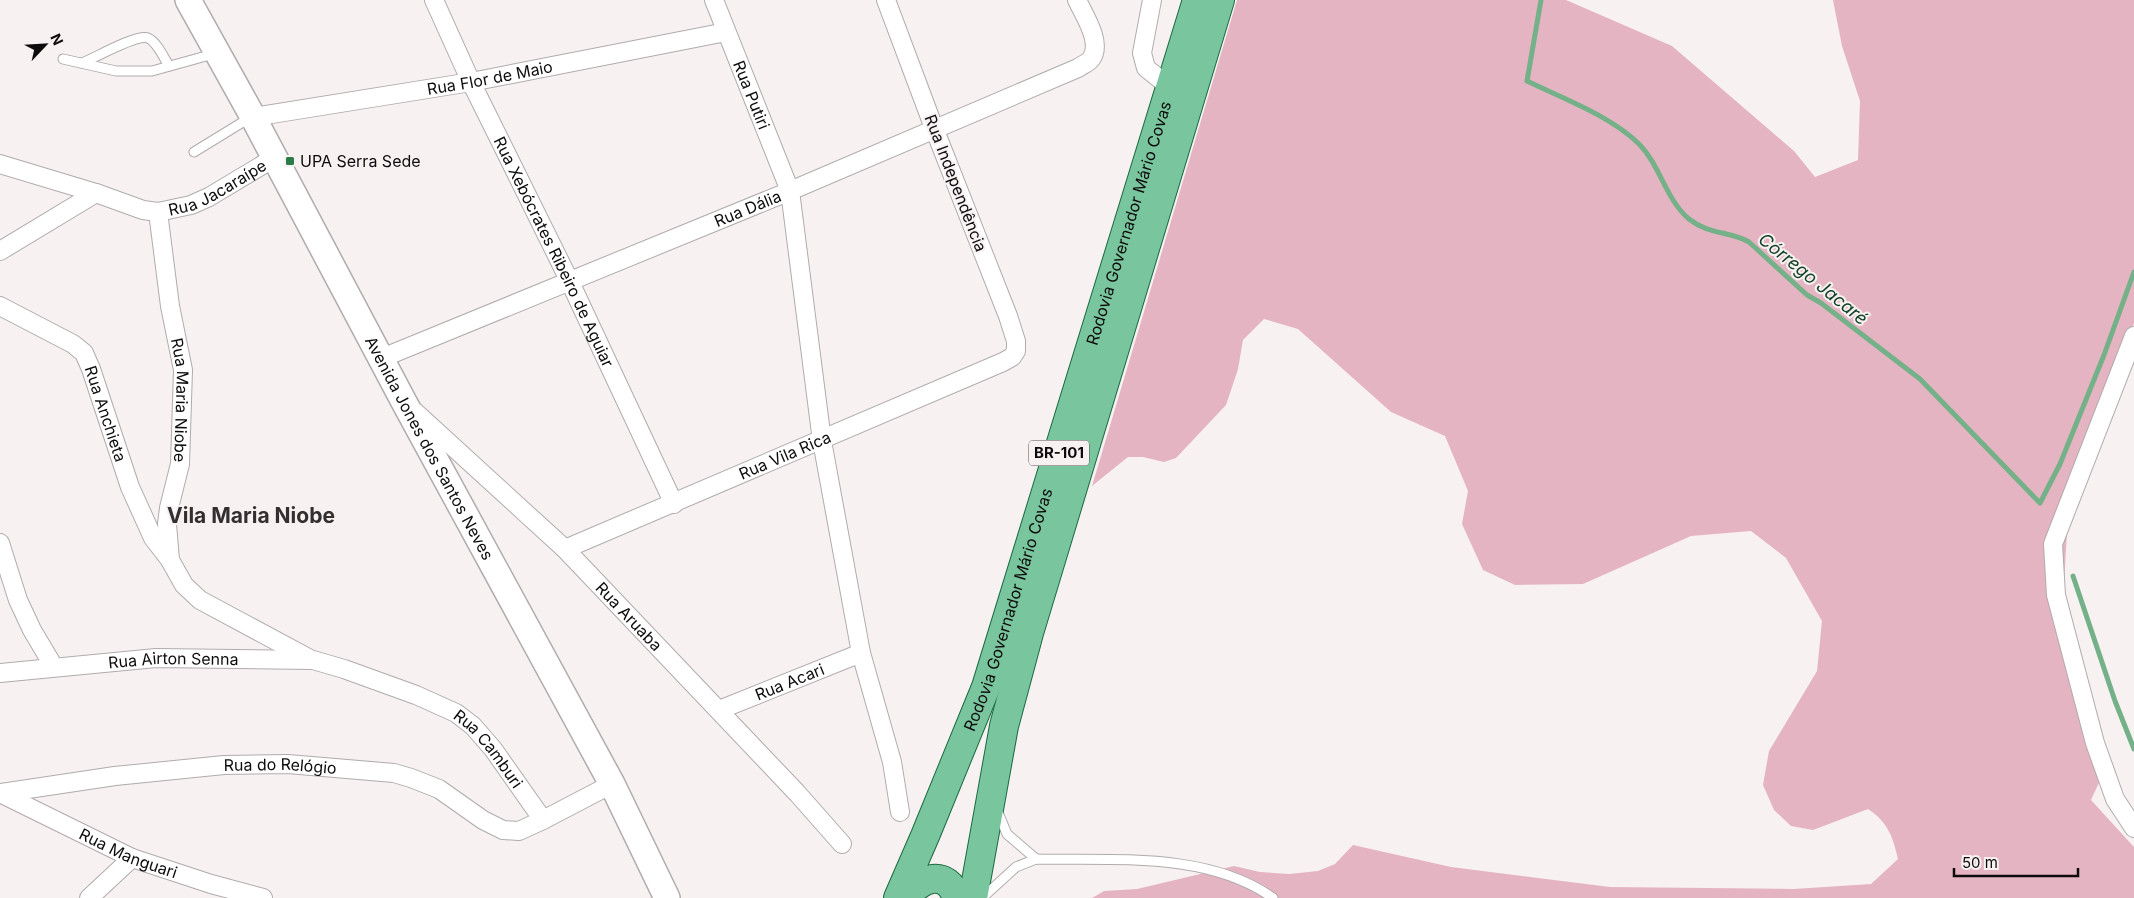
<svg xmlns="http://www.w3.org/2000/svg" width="2134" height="898" viewBox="0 0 2134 898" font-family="Inter,sans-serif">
<rect width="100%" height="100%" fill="#f7f1f2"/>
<path fill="#e5b4c2" d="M1237 0H1566L1672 46 1794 151 1815 177 1858 160 1860 101 1842 46 1833 0H2134V323L2088 458 2067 532 2063 601 2089 684 2109 761 2091 800 2134 847V898H1092L1104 891 1137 889 1234 866 1260 872 1289 874 1318 871 1335 864 1353 845 1451 867 1610 887 1794 889 1871 884 1898 859C1893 837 1888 822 1868 809L1813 830 1791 826 1774 810 1763 785 1769 751 1817 671 1822 621 1786 558 1751 531 1691 536 1583 584 1515 585 1483 570 1462 524 1468 491 1445 436 1391 412 1298 329 1264 319 1243 340 1238 369 1226 405 1176 458 1164 462 1143 457H1128L1092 486Z"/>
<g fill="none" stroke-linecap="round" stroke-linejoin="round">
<g stroke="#74b188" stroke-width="5">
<path d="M1541 0 1527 81C1562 98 1611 116 1639 144 1660 165 1666 200 1689 219 1709 235 1730 231 1749 242L1807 295 1821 303 1920 379 2040 503 2060 464 2104 355 2134 272"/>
<polyline points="2073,576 2115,701 2134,749"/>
</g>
<defs>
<g id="lane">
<polyline points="63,59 116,71 152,71 217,53"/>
<path d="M82 63C95 58 136 34 148 38 157 42 164 58 169 66"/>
<polyline points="194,152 251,117"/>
<polyline points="997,810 1007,834 1036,859"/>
<path d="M982 898 1016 867 1036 859C1114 861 1207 851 1273 898"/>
</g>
<g id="street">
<path id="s1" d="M434 0 471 82 570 282 674 504"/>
<path id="s2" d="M714 0 790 191 822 441 861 653 892 762 900 812"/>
<polyline points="1152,0 1142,53 1146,68 1171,88"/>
<path id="s3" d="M253 117 471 82 726 32"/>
<path id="s4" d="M0 164 96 193 143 210 158 212 191 205 209 197 274 158"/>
<path id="s5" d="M158 212 170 306 183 370 180 464 169 508 167 524 170 560 184 585 200 600 310 659"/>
<polyline points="0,251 96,193"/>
<path id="s6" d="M0 306 73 344 84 353 91 369 130 487 153 538 170 560"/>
<polyline points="2134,336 2053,544 2056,595 2095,743 2115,799 2134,828"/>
<path id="s7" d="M382 358 790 191 1078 68C1082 65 1088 63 1091 59 1103 43 1084 15 1077 0"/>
<path id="s8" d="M415 412 565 549 797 793 842 844"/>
<polyline points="0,543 18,600 32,630 54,667"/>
<path id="s9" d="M565 549 1003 362 1012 357 1016 351V341L1008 316 934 128 886 0"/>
<path id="s10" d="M0 673 156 658 313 660 344 669 416 695 456 713 473 726 493 749 543 820 612 784"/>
<path id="s11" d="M719 710 861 653"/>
<path id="s12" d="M0 793 132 858 211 884 263 898"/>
<path id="s13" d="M1 793 115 776 224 765 288 764 394 773 411 778 439 789 483 820 503 830 519 831 543 820"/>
<polyline points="89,898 132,858"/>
</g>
<g id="secondary">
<path id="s14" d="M188 0 253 117 404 402 612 784 667 898"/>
</g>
<g id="primary">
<path id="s15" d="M898 898 925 836 986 687 1197 0"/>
<path d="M906 898C920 877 947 868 957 898"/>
<polyline points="973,898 1004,726 1029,633 1220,0"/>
</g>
</defs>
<use href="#lane" stroke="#b0abac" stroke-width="11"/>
<use href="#street" stroke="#b0abac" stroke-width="20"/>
<use href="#secondary" stroke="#b0abac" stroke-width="28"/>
<use href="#primary" stroke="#196b40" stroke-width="30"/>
<use href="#lane" stroke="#fff" stroke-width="9"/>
<use href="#street" stroke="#fff" stroke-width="18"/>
<use href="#secondary" stroke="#fff" stroke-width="25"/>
<use href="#primary" stroke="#79c59d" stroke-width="28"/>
</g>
<rect fill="#2b7b4b" stroke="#f7f1f2" stroke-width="2" x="285" y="156" width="10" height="10" rx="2.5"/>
<g text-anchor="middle" stroke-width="4" stroke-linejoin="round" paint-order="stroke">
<rect fill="#f7f1f2" stroke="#535051" stroke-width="1" x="1029" y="440.5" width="60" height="25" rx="4"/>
<g font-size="15" font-weight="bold" fill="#0d0b0c">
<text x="1059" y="458">BR-101</text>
</g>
<g font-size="16" fill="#0d0b0c" stroke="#f7f1f2">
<text dy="6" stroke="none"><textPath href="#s3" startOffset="240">Rua Flor de Maio</textPath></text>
<text dy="6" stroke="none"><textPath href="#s2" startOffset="102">Rua Putiri</textPath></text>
<text transform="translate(956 183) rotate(69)" y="6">Rua Independência</text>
<text dy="6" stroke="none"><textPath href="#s4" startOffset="230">Rua Jacaraípe</textPath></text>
<text dy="6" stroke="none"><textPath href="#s7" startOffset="395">Rua Dália</textPath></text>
<text dy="6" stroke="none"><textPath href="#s15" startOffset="714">Rodovia Governador Mário Covas</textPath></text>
<text dy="6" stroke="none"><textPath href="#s1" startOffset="279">Rua Xebócrates Ribeiro de Aguiar</textPath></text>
<text dy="6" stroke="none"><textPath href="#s5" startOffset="190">Rua Maria Niobe</textPath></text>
<text dy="6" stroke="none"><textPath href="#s6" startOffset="161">Rua Anchieta</textPath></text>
<text dy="6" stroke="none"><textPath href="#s14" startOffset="509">Avenida Jones dos Santos Neves</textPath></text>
<text dy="6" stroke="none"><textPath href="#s9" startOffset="239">Rua Vila Rica</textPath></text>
<text dy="6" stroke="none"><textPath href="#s15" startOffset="309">Rodovia Governador Mário Covas</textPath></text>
<text dy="6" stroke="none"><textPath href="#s8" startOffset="296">Rua Aruaba</textPath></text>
<text dy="6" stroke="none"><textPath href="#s10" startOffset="174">Rua Airton Senna</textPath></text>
<text dy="6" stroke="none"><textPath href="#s11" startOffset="76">Rua Acari</textPath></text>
<text dy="6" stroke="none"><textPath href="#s10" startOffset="515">Rua Camburi</textPath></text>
<text dy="6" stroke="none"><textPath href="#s13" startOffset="281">Rua do Relógio</textPath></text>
<text dy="6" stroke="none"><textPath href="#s12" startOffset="142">Rua Manguari</textPath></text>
</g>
<g font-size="16" fill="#0d0b0c" stroke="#f7f1f2" text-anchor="start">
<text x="300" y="167">UPA Serra Sede</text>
</g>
<g font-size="18" font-style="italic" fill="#144327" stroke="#f7f1f2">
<text transform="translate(1813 279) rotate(39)" y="6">Córrego Jacaré</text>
</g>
<g font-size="21" font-weight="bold" fill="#332e2f" stroke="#f7f1f2">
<text x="251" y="523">Vila Maria Niobe</text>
</g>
</g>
<g transform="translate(45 45) rotate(65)" stroke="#f7f1f2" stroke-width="4" paint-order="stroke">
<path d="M0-4L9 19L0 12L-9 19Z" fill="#0d0b0c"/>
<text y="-8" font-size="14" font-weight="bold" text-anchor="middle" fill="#0d0b0c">N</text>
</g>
<path d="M1954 868v8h124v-8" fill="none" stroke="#0d0b0c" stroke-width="2.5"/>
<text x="1962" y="868" font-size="15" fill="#0d0b0c" stroke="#f7f1f2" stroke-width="4" paint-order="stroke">50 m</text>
</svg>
